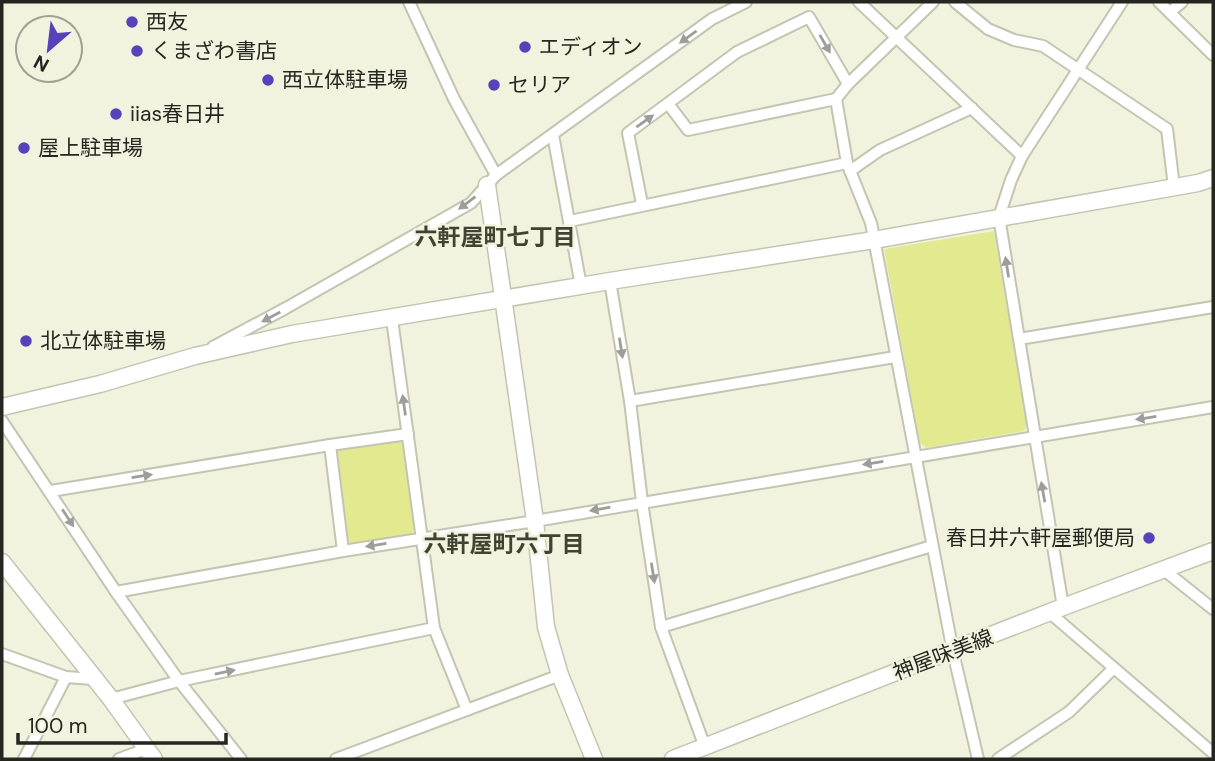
<svg xmlns="http://www.w3.org/2000/svg" width="1215" height="761" viewBox="0 0 1215 761" font-family="'DM Sans','Noto Sans JP',sans-serif">
<rect width="100%" height="100%" fill="#f1f3df"/>
<g fill="#e3e98e">
<polygon points="994,231 1027,426 1024,431 926,448 920,443 884,249"/>
<polygon points="399,439 403,444 415,527 411,535 353,544 347,540 336,454 341,447"/>
</g>
<g fill="none" stroke-linecap="round" stroke-linejoin="round">
<defs>
<g id="street">
<polyline points="409,2 454,99 496,175"/>
<polyline points="859,2 1022,156"/>
<polyline points="933,2 848,84 836,99 847,163 871,223 953,652 978,759"/>
<polyline points="955,2 988,29 1014,40 1043,46 1167,129 1174,187"/>
<polyline points="1159,2 1213,55"/>
<polyline points="1170,12 1182,2"/>
<polyline points="669,105 688,130 836,99"/>
<polyline points="553,135 581,286"/>
<polyline points="850,171 880,150 972,108"/>
<polyline points="642,204 628,133 737,52 809,17 848,84"/>
<polyline points="570,221 847,163"/>
<polyline points="610,281 630,401 642,502 661,627 705,747"/>
<polyline points="392,319 434,628 467,710"/>
<polyline points="1019,339 1213,307"/>
<polyline points="213,347 286,308 471,203 496,175 712,19 746,2"/>
<polyline points="630,401 895,357"/>
<polyline points="2,421 116,592 179,681 241,759"/>
<polyline points="330,445 343,551"/>
<polyline points="51,491 330,445 408,434"/>
<polyline points="1164,570 1213,609"/>
<polyline points="116,592 343,551 535,521 1213,407"/>
<polyline points="1063,607 999,217 1011,180 1022,156 1122,2"/>
<polyline points="1050,613 1213,753"/>
<polyline points="661,627 932,546"/>
<polyline points="2,654 66,677 93,679"/>
<polyline points="111,699 179,681 434,628"/>
<polyline points="24,759 66,677"/>
<polyline points="119,759 146,749"/>
<polyline points="336,759 560,675"/>
<polyline points="998,759 1069,712 1113,669"/>
</g>
<g id="secondary">
<polyline points="487,185 535,521 546,627 560,675 594,759"/>
<polyline points="2,407 100,384 195,356 292,334 610,281 874,240 1198,183 1213,178"/>
<polyline points="2,562 111,699 154,759"/>
<polyline points="673,759 1063,607 1213,551"/>
</g>
</defs>
<use href="#street" stroke="#c3c5b2" stroke-width="14"/>
<use href="#secondary" stroke="#c3c5b2" stroke-width="19"/>
<use href="#street" stroke="#fff" stroke-width="10"/>
<use href="#secondary" stroke="#fff" stroke-width="16"/>
</g>
<defs><path id="oneway-solid" d="M-6-.8H1V-3.2L6.5 0L1 3.2V.8H-6Z" transform="scale(1.75)"/></defs>
<g fill="#9d9d9a">
<use href="#oneway-solid" transform="translate(688 37) rotate(144)"/>
<use href="#oneway-solid" transform="translate(825 44) rotate(60)"/>
<use href="#oneway-solid" transform="translate(645 121) rotate(-35)"/>
<use href="#oneway-solid" transform="translate(467 203) rotate(143)"/>
<use href="#oneway-solid" transform="translate(1007 267) rotate(-99)"/>
<use href="#oneway-solid" transform="translate(271 317) rotate(152)"/>
<use href="#oneway-solid" transform="translate(621 348) rotate(81)"/>
<use href="#oneway-solid" transform="translate(404 405) rotate(-98)"/>
<use href="#oneway-solid" transform="translate(1146 418) rotate(171)"/>
<use href="#oneway-solid" transform="translate(873 463) rotate(171)"/>
<use href="#oneway-solid" transform="translate(142 476) rotate(-9)"/>
<use href="#oneway-solid" transform="translate(1043 492) rotate(-100)"/>
<use href="#oneway-solid" transform="translate(600 509) rotate(170)"/>
<use href="#oneway-solid" transform="translate(68 518) rotate(57)"/>
<use href="#oneway-solid" transform="translate(376 545) rotate(171)"/>
<use href="#oneway-solid" transform="translate(653 573) rotate(81)"/>
<use href="#oneway-solid" transform="translate(225 672) rotate(-12)"/>
</g>
<g fill="#5742ba" stroke="#f1f3df" stroke-width="2.5">
<circle cx="132" cy="22" r="7"/>
<circle cx="525" cy="47" r="7"/>
<circle cx="137" cy="51" r="7"/>
<circle cx="268" cy="80" r="7"/>
<circle cx="494" cy="85" r="7"/>
<circle cx="116" cy="114" r="7"/>
<circle cx="24" cy="148" r="7"/>
<circle cx="26" cy="341" r="7"/>
<circle cx="1149" cy="538" r="7"/>
</g>
<g text-anchor="middle" stroke-width="5" stroke-linejoin="round" paint-order="stroke">
<g font-size="21" fill="#25261f" stroke="#f1f3df" text-anchor="start">
<text x="146" y="29">西友</text>
<text x="539" y="54">エディオン</text>
<text x="151" y="58">くまざわ書店</text>
<text x="282" y="87">西立体駐車場</text>
<text x="508" y="92">セリア</text>
<text x="130" y="121">iias春日井</text>
<text x="38" y="155">屋上駐車場</text>
<text x="40" y="348">北立体駐車場</text>
<text x="1135" y="545" text-anchor="end">春日井六軒屋郵便局</text>
</g>
<g font-size="21" fill="#25261f" stroke="#f1f3df">
<text transform="translate(943 655) rotate(-21)" y="7">神屋味美線</text>
</g>
<g font-size="23" font-weight="bold" fill="#414332" stroke="#f1f3df">
<text x="495" y="245">六軒屋町七丁目</text>
<text x="504" y="552">六軒屋町六丁目</text>
</g>
</g>
<rect width="1215" height="761" fill="none" stroke="#25261f" stroke-width="7"/>
<g transform="translate(49 49) rotate(208)"><circle r="33" fill="#f1f3df" stroke="#9fa192" stroke-width="2"/>
<path d="M0-5L12 26L0 18L-12 26Z" fill="#5742ba"/>
<text y="-10" font-size="19" font-weight="bold" text-anchor="middle" fill="#25261f">N</text>
</g>
<path d="M18 733v10h208v-10" fill="none" stroke="#25261f" stroke-width="3.5"/>
<text x="28" y="733" font-size="21" fill="#25261f" stroke="#f1f3df" stroke-width="5" paint-order="stroke">100 m</text>
</svg>
